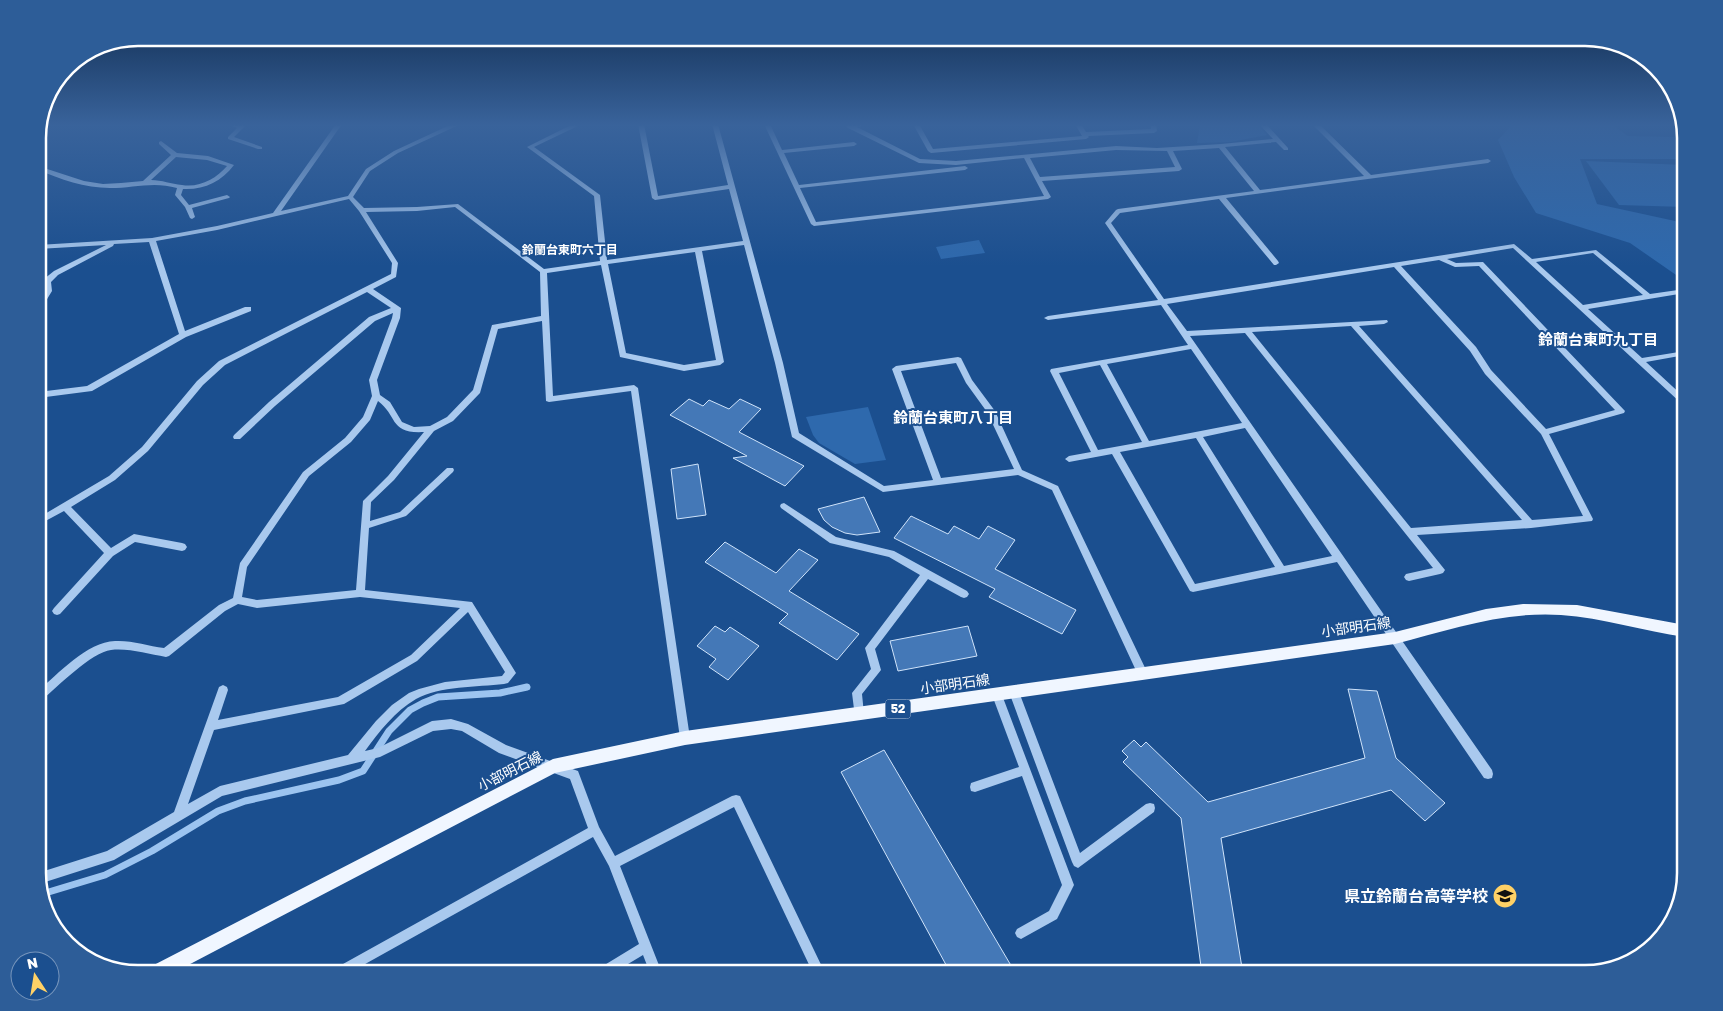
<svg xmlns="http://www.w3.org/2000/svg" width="1723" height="1011" viewBox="0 0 1723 1011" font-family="'Golos Text','Noto Sans JP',sans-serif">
<rect width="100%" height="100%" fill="#1b4f8f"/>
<g fill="#2e69ad">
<polygon points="1200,124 1257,124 1267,135 1231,142 1197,143"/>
<polygon points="1513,124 1611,124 1628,136 1676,137 1684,127 1685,159 1580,159 1597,204 1675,221 1685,226 1685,278 1679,277 1630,243 1536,213 1514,177 1498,140"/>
<polygon points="1586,161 1685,165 1685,207 1619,205"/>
<polygon points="979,240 985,253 941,259 936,247"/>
<polygon points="868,407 886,460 855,464 819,443 813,435 806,417"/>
</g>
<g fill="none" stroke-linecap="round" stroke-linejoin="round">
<polyline stroke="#9cc4f0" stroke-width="7" points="42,894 105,875 152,851 218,811 245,801 339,780 363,771 389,731 410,710 423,703 438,697 500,693 527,687"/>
</g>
<g fill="#4478b7" stroke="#cfe3fa">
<polygon points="689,399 703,406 709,400 729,409 740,399 761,409 739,432 804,466 785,486 733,458 747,456 670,415"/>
<polygon points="698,464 706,515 677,519 671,469"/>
<polygon points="864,497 880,532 857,535 845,533 832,527 824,520 818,509"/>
<polygon points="911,516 948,534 954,526 979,539 988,526 1015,540 995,569 1076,610 1062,634 989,597 995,589 894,538"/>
<polygon points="725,542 776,573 799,549 818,560 789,591 859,634 837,660 779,623 788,614 705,562"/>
<polygon points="715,626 725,632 730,627 759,646 728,680 709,667 716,659 697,646"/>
<polygon points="968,626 977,656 898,671 890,641"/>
<polygon points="1348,689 1377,691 1396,758 1445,803 1425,821 1391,790 1221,838 1243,974 1202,974 1181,818 1123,762 1128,757 1122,751 1134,740 1141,747 1146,742 1208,802 1365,758"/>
<polygon points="884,750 1016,974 951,974 841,772"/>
</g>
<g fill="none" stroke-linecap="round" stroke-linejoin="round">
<g fill="#a9c9ee" fill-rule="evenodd">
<polygon points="45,124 54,124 38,131 39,127"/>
<polygon points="228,124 247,124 234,137 262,147 262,149 258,149 228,139 228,137 237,128"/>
<path d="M336 124H342L281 211 348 196 366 169 394 151 452 124H461L398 153 370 171 353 197 364 208 417 207 458 204 544 269 600 261 594 196 527 147 573 124H582L534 147 600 195 607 260 743 241 729 189 655 200 652 198 638 124H644L658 196 728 185 712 124H718L783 363 799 433 884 486 933 480 892 369 896 366 958 357 961 358 972 380 995 411 1022 470 1058 486 1148 674 1147 677 1143 678 1139 677 1052 490 1018 475 883 492 792 437 775 363 744 245 702 251 724 362 720 365 684 371 620 357 601 265 547 273 553 396 634 385 638 388 690 738 689 741 685 743 681 741 680 738 631 391 549 402 546 401 542 321 498 329 480 393 453 421 434 431 394 480 371 502 370 521 400 512 447 468H453L454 470 453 472 406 516 369 528 365 590 472 602 516 673 508 683 504 684C477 687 440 686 416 699 395 711 379 732 365 751L378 748 432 721 451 719 468 724 506 745 578 771 599 827 615 856 732 796 736 795 740 796 825 973H813L734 807 620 866 662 973H650L643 955 613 973H596L598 969 639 944 609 866 593 837 349 973H332L334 969 588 828 570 779 499 753 462 731 451 729 433 731 380 757 222 796 114 860 39 884 38 873 107 851 174 812 219 687 223 685 227 687 228 690 218 720 338 697 411 655 460 608 360 597 257 608 238 604 225 611 169 656 166 657C148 654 129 648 111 650 92 652 57 687 42 700L38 701V691C58 674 87 642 115 641 131 640 148 646 164 648L219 605 233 598 240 563 303 472 345 438 363 417 372 396 369 380 392 318 393 313 375 321 275 406 240 439H234L233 437 234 435 269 402 369 317 391 308 367 292 225 365 203 385 148 451 115 480 71 507 111 548 134 534 182 543 185 544 187 547 185 550 182 551 135 542 113 556 60 614 57 615 54 614 52 611 54 608 104 553 64 511 38 525V518L109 476 142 447 197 381 219 361 391 274 392 263 359 211 349 199 217 230 156 241 185 331 245 307H251V311L186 337 92 391 38 398V392L87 386 179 334 149 242 114 244 113 246 58 275 51 282 52 291 41 309H38V302L44 291V279L54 271 106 245 38 249V245L152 238 217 226 273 213ZM455 207 540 272 541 316 492 325 473 390 447 417 430 426 414 427 402 422 390 402 380 395 377 380 400 318 401 308 373 289 396 277 398 263 366 212 417 211ZM695 252 716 360 684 365 626 353 608 264ZM956 363 966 383 987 412 1014 469 941 478 901 371ZM378 401C398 416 389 434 424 432L388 476 363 501 356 590 257 600 242 597 247 567 309 476 351 442 370 420ZM468 612 505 672 502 676 445 682 419 689 409 693 392 705 376 721 348 755 220 786 188 804 214 730 344 704 417 661Z"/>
<path d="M764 124H770L782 150 854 142 857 144 854 146 784 153 799 185 965 166 968 168 965 170 800 188 816 222 1044 196 1024 158 956 165 919 163 848 128 843 124H870L857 127 920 159 956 161 1116 146 1157 148 1221 144 1273 139 1259 124H1266L1288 148V150H1284L1276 142 1225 147 1260 190 1364 176 1312 124H1319L1371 175 1488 159 1491 161 1488 163 1226 198 1278 261 1279 263 1276 265H1274L1219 199 1120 213 1111 223 1164 299 1514 244 1532 259 1596 250 1650 294 1685 289V293L1588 309 1642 358 1685 351V355L1646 362 1685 398V405L1682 404 1513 248 1447 259 1456 263 1483 262 1625 411 1624 413 1549 434 1593 519 1592 521 1531 528 1417 535 1445 570 1443 573 1440 574 1409 581 1406 580 1404 577 1406 574 1433 568 1245 333 1190 336 1492 770 1493 774 1492 778 1488 779 1484 778 1337 562 1193 592 1190 591 1112 454 1069 462 1065 459 1069 456 1091 452 1050 371 1051 369 1188 345 1161 305 1048 320 1044 318 1048 316 1158 300 1105 223 1116 210 1118 209 1254 191 1219 148 1173 151 1182 169 1179 171 1042 181 1051 197 1048 199 814 226 811 224ZM1116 150 1167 151 1175 167 1040 177 1030 158ZM1593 253 1643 295 1583 305 1536 262ZM1439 260 1455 267 1479 266 1615 410 1546 429 1491 370 1476 347 1401 266ZM1394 267 1470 351 1485 374 1541 434 1583 516 1532 520 1359 326 1384 324 1388 322 1387 320 1187 331 1167 304ZM1351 326 1522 520 1411 528 1252 332ZM1191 349 1242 423 1149 441 1107 364ZM1100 365 1142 442 1098 450 1059 373ZM1245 428 1332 556 1284 566 1203 437ZM1196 438 1275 567 1195 584 1120 452Z"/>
<polygon points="913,124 919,124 933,149 1082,136 1075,124 1081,124 1086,132 1151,129 1150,124 1156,124 1157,131 1154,133 1088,136 1089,137 1086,139 931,153 928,151"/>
<path d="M161 141 177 153 208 156 234 165C221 182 204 190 183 189L181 195 189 205 227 195 230 197 229 198 192 208 195 217 192 219 190 218 185 207 175 195 177 188C154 181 133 188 110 188 85 188 60 179 38 170V166L84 181 103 184 121 183 143 181 171 155 159 144V142ZM176 157 207 160 227 166C216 179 199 188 182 185 171 184 162 180 151 180Z"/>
<polygon points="784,503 836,537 894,551 967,591 969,594 967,597 964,598 961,597 928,579 875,649 881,670 862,694 864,714 863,717 859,719 855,717 852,693 871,669 865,648 920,575 889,557 830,543 781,508 780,506 781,504"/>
<polygon points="1014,687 1018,689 1019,692 1080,853 1146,804 1150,803 1154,804 1155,808 1154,812 1078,868 1074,866 1072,862 1009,692 1010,689"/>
<polygon points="997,690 1001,692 1002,695 1074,885 1057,919 1021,939 1017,937 1015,933 1017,929 1049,911 1062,885 1022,776 975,792 971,791 970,787 971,783 1019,767 992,695 993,692"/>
</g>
<path fill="#f0f6ff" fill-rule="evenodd" d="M1523 604 1577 605 1685 625V637C1644 631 1603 618 1561 615 1504 611 1449 630 1395 644L685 745 555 773 173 973H147L150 967 553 759 685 731 1395 632 1486 609Z"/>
</g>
<linearGradient id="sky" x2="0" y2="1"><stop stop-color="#0f2b4f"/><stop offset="0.47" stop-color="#39639b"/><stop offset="1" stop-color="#39639b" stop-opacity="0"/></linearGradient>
<rect width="1723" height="266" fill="url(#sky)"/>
<defs>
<symbol id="school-disc" viewBox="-11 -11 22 22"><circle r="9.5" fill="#ffd166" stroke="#1b4f8f"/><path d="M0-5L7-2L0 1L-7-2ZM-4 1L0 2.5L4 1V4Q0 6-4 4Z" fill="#111"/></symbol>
</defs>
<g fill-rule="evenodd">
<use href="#school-disc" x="1491" y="882" width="28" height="28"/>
</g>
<g text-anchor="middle" stroke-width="4" stroke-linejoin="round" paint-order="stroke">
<g font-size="12" font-weight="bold" fill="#fff" stroke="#1b4f8f">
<text x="570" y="254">鈴蘭台東町六丁目</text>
</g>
<rect fill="#1b4f8f" stroke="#bbcadd" stroke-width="1" x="885.5" y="699.5" width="25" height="19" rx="4"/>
<g font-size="12" font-weight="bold" fill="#fff">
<text x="898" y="713">52</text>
</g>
<g font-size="14" fill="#fff" stroke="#1b4f8f">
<text transform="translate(1356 627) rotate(-8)" y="5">小部明石線</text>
<text transform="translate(955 684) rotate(-8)" y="5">小部明石線</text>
<text transform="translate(510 771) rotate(-27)" y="5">小部明石線</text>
</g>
<g font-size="15" font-weight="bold" fill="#fff" stroke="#1b4f8f">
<text x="1598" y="345">鈴蘭台東町九丁目</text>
<text x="953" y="423">鈴蘭台東町八丁目</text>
</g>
<g font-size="16" font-weight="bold" fill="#fff" stroke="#1b4f8f" text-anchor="end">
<text x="1488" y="902">県立鈴蘭台高等学校</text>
</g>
</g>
<path d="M0 0H1723V1011H0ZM138 46H1585A92 92 0 0 1 1677 138V873A92 92 0 0 1 1585 965H138A92 92 0 0 1 46 873V138A92 92 0 0 1 138 46Z" fill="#2d5d98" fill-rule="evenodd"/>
<path fill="none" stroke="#fff" stroke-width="2.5" d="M138 46H1585A92 92 0 0 1 1677 138V873A92 92 0 0 1 1585 965H138A92 92 0 0 1 46 873V138A92 92 0 0 1 138 46Z"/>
<g transform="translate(35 976) rotate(348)"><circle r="24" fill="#1b4f8f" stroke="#7695bc"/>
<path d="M0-4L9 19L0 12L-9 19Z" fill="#ffd166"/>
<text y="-8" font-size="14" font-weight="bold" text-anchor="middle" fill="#ffffff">N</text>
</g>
</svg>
